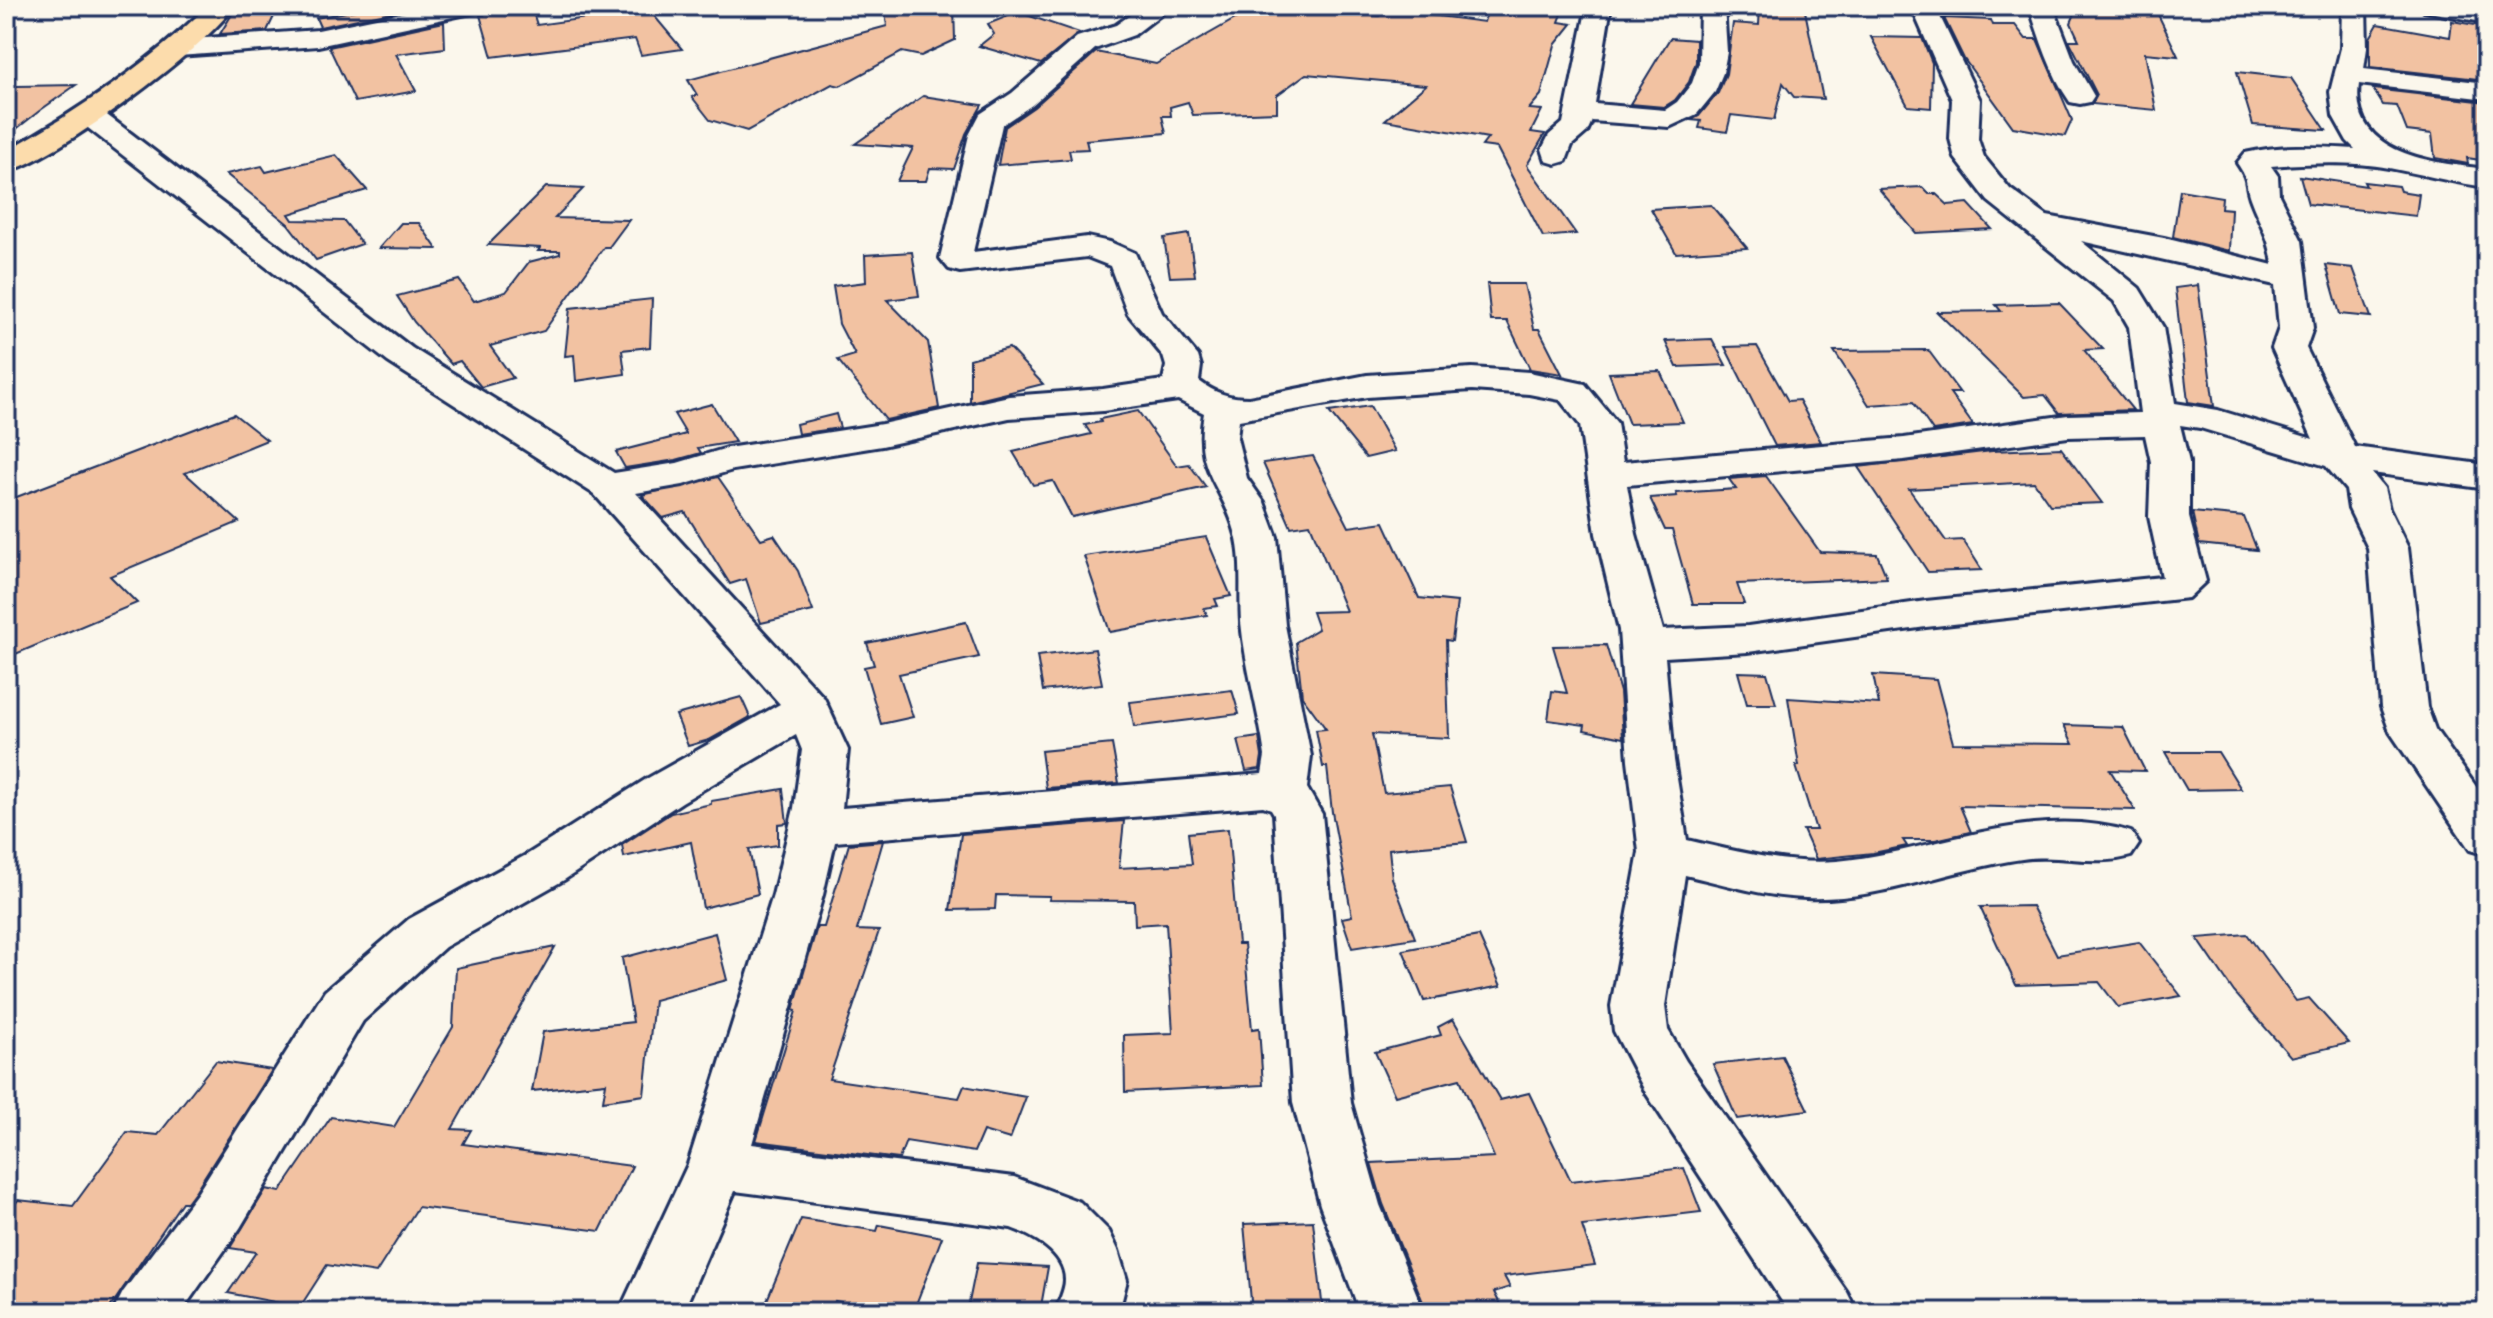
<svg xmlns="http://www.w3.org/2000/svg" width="2493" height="1318" viewBox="0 0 2493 1318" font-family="'Shantell Sans',sans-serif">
<rect width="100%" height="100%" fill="#fbf7ec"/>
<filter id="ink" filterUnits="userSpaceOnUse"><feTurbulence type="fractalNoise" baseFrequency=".0125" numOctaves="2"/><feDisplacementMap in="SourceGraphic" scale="16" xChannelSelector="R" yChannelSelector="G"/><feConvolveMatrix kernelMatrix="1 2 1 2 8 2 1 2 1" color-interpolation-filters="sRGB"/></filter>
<g filter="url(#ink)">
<g fill="#f2c2a2" stroke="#1b2f5e" stroke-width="2">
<polygon points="237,6 279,6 267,31 220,34"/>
<polygon points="376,6 395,6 400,10 320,27 316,18"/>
<polygon points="531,6 537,25 587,18 583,6 646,6 682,49 641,55 635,39 492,57 480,15 484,15 483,12"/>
<polygon points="884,6 954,6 955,40 921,56 902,52 840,86 832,84 747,131 710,120 692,97 697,95 688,80 887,26"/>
<polygon points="1258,6 1290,6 1379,16 1384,9 1484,22 1489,6 1565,6 1559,22 1572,24 1555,45 1541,95 1529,109 1542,110 1531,132 1545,134 1527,165 1576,234 1543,237 1497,148 1482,146 1488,138 1385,120 1426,85 1306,74 1277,95 1277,112 1193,115 1188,102 1170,107 1171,116 1162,116 1166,133 1086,140 1088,149 1069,150 1071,159 998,165 1005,127 1034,107 1096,52 1156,64"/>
<polygon points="1760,6 1804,6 1823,99 1794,97 1783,83 1774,120 1731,115 1727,132 1699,128 1701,121 1691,120 1699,116 1718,93 1726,74 1733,23 1759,25"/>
<polygon points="2078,6 2154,6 2178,56 2145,53 2156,110 2092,104 2097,95 2069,40 2079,40 2071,23"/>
<polygon points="1018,12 1080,33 1041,64 979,46 994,34 988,24"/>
<polygon points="1944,18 1991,20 1993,25 2015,25 2026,39 2037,39 2072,120 2065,136 2013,127 1964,59"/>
<polygon points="2452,21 2487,27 2487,80 2370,67 2370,38 2378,24 2450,37"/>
<polygon points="444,22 445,48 396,54 416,91 355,102 329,47"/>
<polygon points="1871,37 1922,38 1932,63 1931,108 1908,106"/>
<polygon points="1670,38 1696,40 1696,62 1689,82 1675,100 1664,107 1630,104"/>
<polygon points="2237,72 2291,78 2326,130 2253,125"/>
<polygon points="76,85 42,109 6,137 6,95 17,86"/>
<polygon points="2373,89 2487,102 2487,161 2467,158 2468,164 2435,158 2432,134 2407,131 2397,106 2383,105"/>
<polygon points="923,96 982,105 966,134 954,169 930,168 926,181 897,181 913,148 855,144"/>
<polygon points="336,155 367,190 289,214 293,220 344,221 362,244 316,260 288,224 226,174 262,166 266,172"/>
<polygon points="2300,176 2366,186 2364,182 2398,186 2400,191 2419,194 2416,216 2308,204"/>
<polygon points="546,187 583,189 555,218 629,220 609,247 604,247 544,331 490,346 513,378 481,387 460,361 451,364 414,322 397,296 459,280 474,301 506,292 529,262 560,254 560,251 538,251 540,248 488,245"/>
<polygon points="1922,187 1929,194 1936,194 1948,205 1968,203 1992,229 1916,233 1879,189"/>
<polygon points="2180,190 2222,197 2221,208 2231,209 2229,251 2173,237"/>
<polygon points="1711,205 1747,248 1676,253 1651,209"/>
<polygon points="401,223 419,223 437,249 379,248"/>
<polygon points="1189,234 1195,276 1170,277 1164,238"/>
<polygon points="912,252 919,296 887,300 928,342 939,408 886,420 838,360 855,355 839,324 833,286 866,282 865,255"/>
<polygon points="2326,265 2353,268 2371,317 2340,314"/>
<polygon points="1487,284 1524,284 1534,329 1539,329 1562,374 1530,369 1507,321 1491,321"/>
<polygon points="2198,285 2214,406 2188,402 2175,288"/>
<polygon points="652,299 650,347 622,350 625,374 576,381 574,355 565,356 570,308"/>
<polygon points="2059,303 2103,349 2084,350 2133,410 2059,413 2045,395 2024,397 1937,312 2001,311 1996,305"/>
<polygon points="1712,339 1726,365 1677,367 1665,341"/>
<polygon points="1757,346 1788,401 1799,400 1821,442 1775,446 1725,347"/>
<polygon points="1009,348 1043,384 970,402 970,359"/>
<polygon points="1928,350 1960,393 1950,393 1973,425 1933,431 1913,402 1869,405 1834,351"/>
<polygon points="1660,371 1683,422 1629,424 1609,373"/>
<polygon points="712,404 735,442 698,448 701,453 676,460 625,468 616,452 686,434 674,414"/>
<polygon points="1370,406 1395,451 1366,458 1329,412"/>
<polygon points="1138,411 1177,466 1189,464 1206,487 1072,517 1053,481 1033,485 1013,452 1091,434 1085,425 1101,422 1100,419"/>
<polygon points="234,414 267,440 185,473 239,522 110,576 137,603 6,658 6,501"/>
<polygon points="836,414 840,428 798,434 796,424"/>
<polygon points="2061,448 2102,503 2050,505 2034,482 1909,489 1946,541 1963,540 1982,570 1928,572 1858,467 1992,451"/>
<polygon points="1313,456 1349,527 1384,522 1419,598 1457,602 1452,641 1446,640 1449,738 1372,734 1384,793 1450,787 1467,842 1389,849 1392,878 1415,938 1352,948 1342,918 1352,916 1332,812 1327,767 1323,767 1316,730 1326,729 1302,696 1296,642 1318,629 1312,612 1346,611 1310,524 1291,527 1263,463"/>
<polygon points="1766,476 1820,552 1877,554 1887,578 1737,584 1744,604 1693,604 1672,530 1665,530 1650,498 1677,496 1676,493 1736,489 1729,479"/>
<polygon points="718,477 761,539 774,535 798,571 813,611 761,623 746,579 730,584 685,512 663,518 642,495"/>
<polygon points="2192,512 2244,517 2257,550 2199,544"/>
<polygon points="1206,537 1231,596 1215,599 1218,606 1204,608 1207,615 1110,632 1084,556"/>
<polygon points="966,622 979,657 899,674 913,717 881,724 864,667 874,665 867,643"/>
<polygon points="1606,645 1620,692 1623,738 1584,730 1585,725 1548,720 1552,691 1567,693 1553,646"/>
<polygon points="1095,649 1102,684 1043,691 1037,656"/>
<polygon points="1738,672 1767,673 1776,704 1747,704"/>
<polygon points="1873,675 1936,679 1953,743 2073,744 2064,725 2123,727 2145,771 2110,770 2135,810 1960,806 1971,832 1935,840 1903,840 1907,846 1873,853 1816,859 1803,830 1816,830 1796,766 1799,766 1788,698 1879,704"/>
<polygon points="1232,690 1239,714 1134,727 1130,702"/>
<polygon points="741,697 750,717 709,740 688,746 676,715"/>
<polygon points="1259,737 1262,756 1260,769 1246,771 1238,740"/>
<polygon points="1112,744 1119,783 1046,788 1041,751"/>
<polygon points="2165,752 2218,752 2241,789 2187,790"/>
<polygon points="783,789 787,823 778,824 778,845 749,849 758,894 703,908 691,842 624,857 622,845 671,813 711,804 711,801"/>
<polygon points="1124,821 1119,868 1192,864 1188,833 1228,829 1238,944 1244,944 1252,1029 1259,1028 1263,1085 1125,1092 1124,1035 1173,1033 1166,923 1135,925 1134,901 1049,900 1050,896 996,895 995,909 950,910 961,834"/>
<polygon points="883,841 857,930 879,931 829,1079 959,1098 964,1086 1026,1097 1010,1139 983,1131 974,1152 906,1141 899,1159 756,1141 796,1011 793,1010 817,927 824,927 849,844"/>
<polygon points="2032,906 2057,955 2139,942 2181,996 2118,1007 2099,982 2016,985 1980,907"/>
<polygon points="715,933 727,980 654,1000 644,1095 603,1101 606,1083 532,1091 543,1032 633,1022 622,958"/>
<polygon points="2247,934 2296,1001 2309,998 2349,1043 2291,1057 2234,992 2197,938"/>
<polygon points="1479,936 1501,986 1424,1001 1403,950"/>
<polygon points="555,947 452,1129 471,1130 463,1144 632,1166 600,1231 418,1207 376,1273 327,1265 300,1307 228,1293 256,1252 230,1248 266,1189 280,1192 331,1117 394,1127 453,1027 456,968"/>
<polygon points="1453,1019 1500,1100 1529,1093 1571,1181 1684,1168 1701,1212 1582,1226 1595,1265 1504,1276 1510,1287 1494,1292 1504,1312 1427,1312 1383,1204 1371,1163 1494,1157 1460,1079 1395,1096 1375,1052 1441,1035 1438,1027"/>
<polygon points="1782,1056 1808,1110 1737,1119 1713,1064"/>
<polygon points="216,1061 272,1070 196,1190 187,1202 182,1202 107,1312 6,1312 6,1216 18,1200 73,1206 127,1132 158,1135"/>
<polygon points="801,1219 877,1231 879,1225 942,1237 913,1312 892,1312 835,1301 831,1312 762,1312"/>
<polygon points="1313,1221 1323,1311 1252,1312 1244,1224"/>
<polygon points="977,1263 1048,1267 1040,1312 967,1312"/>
</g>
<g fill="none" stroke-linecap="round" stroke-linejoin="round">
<defs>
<g id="minor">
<polygon points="435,6 483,6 480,11 471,13 318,46 178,56 169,54 165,48 169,42 178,40 318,30"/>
<path d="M1143 6H1172L1134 35 1095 49 1032 105 1002 125 973 252 1087 237 1110 242 1135 253 1162 313 1198 356 1201 366 1199 381C1215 393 1229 398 1249 398L1367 375 1472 368 1529 372 1585 384 1617 423 1623 462 1904 438 2068 415 2140 413 2129 327 2114 301 1988 201 1955 158 1950 139 1952 100 1911 6H1935L1980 100 1978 139 1984 157 2010 189 2047 216 2164 238 2273 265C2270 237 2259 223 2250 198 2244 180 2250 182 2237 163L2245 153C2281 144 2319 147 2355 149L2347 141 2333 116 2330 92 2341 48 2342 6H2366L2367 48 2364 69 2487 83V99L2359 84C2349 156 2436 163 2487 169V187C2453 183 2422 174 2389 168 2354 161 2306 163 2271 166L2278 176 2279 195 2302 241 2313 328 2306 348 2355 447 2487 465V489L2372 473 2384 488 2389 509 2408 548 2427 707 2435 729 2487 802V855L2470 850 2390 732 2381 707 2368 548 2349 509 2346 490 2326 466 2200 428 2180 425 2189 462V517L2206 581 2188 598 1926 627 1748 652 1665 657 1674 760 1687 840C1736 851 1786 865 1837 861 1936 852 2031 802 2131 832L2139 844 2131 856C2096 867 2059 853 2022 859 1950 869 1880 901 1806 898 1765 897 1725 884 1685 875L1665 1006 1668 1030 1686 1061 1847 1292 1857 1312H1789L1646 1093 1614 1031 1611 1006 1639 852 1628 760 1619 630 1596 534 1580 425 1560 400 1529 394 1472 390 1367 397 1239 420 1237 438 1247 478 1264 502 1277 537 1285 625 1311 756 1307 788 1322 814 1351 1103 1380 1205 1424 1312H1360L1320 1205 1293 1103 1274 814 1271 809 1263 806 835 842 823 895 752 1144 1014 1177 1080 1202 1109 1231 1118 1250 1127 1280 1119 1312H1055C1058 1303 1065 1290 1065 1280 1065 1253 1033 1236 1011 1228L735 1191 683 1312H619L688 1164 773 895 794 808 802 750 796 735 682 802 564 880 445 947 363 1021 240 1228 181 1312H113L123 1292 198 1192 325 991 409 919 528 854 648 778 780 704 594 494 388 362 79 121 75 115 79 109 89 107 99 109 412 348 614 473 677 463 727 448 882 424 1009 396 1103 389 1163 380 1166 366 1163 356 1128 314 1110 266 1087 257 960 272 949 269 940 258 969 135 980 114 1012 93 1077 37 1116 25ZM2081 241 2275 285 2279 328 2272 348 2313 439 2218 410 2175 403 2163 327 2139 288ZM1178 400 1204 413C1193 472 1223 484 1236 535 1243 562 1239 594 1241 622 1245 666 1259 711 1265 756L1262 774 842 808 848 750 824 698 636 493 683 485 733 470 882 446 1009 418 1103 411ZM2145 435 2151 462 2149 517 2162 577 1926 601 1748 626 1663 630 1636 534 1627 485 1904 460 2068 437Z"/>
<polygon points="1587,6 1611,6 1595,104 1665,110 1677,102 1692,83 1699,63 1700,6 1724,6 1727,52 1723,73 1715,92 1697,114 1669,127 1592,121 1587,132 1572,145 1566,161 1556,164 1546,161 1542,149 1549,135 1563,123"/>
<path d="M2029 6H2053L2074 61 2094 96 2090 102 2080 104 2070 102C2050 73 2040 39 2029 6Z"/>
<polygon points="2421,6 2487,7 2487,23 2424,11"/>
</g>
<path id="major" d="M208 6H234C205 49 56 159 6 172V151C79 111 147 64 208 6Z"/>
</defs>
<use href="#minor" stroke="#1b2f5e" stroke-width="6"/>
<use href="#major" stroke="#1b2f5e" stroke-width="6"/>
<use href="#minor" fill="#fbf7ec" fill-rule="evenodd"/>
<use href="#major" fill="#fcdcac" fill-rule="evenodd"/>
</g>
</g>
<rect width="2493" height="1318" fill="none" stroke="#fbf7ec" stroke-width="32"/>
<rect x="16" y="16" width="2461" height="1286" fill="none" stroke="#1b2f5e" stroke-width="3" filter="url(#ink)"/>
</svg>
